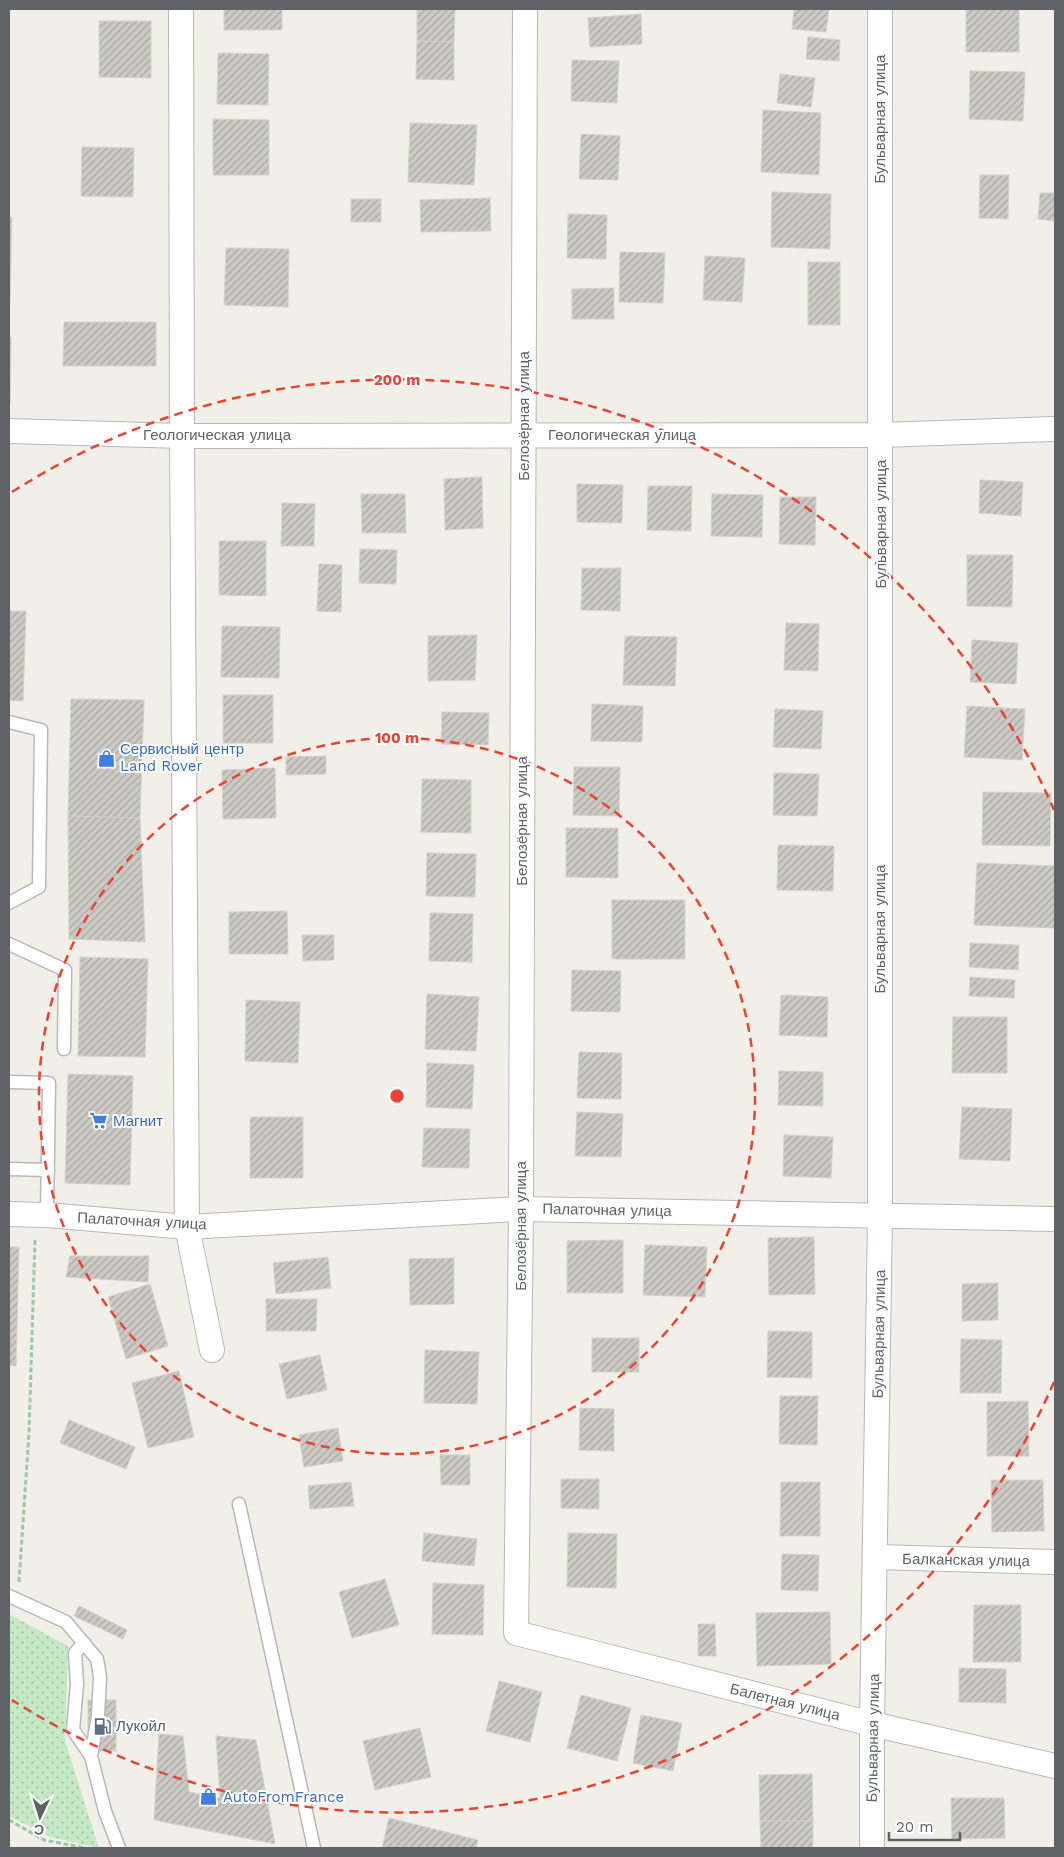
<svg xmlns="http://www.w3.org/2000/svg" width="1064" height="1857" viewBox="0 0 1064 1857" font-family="'Work Sans',sans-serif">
<defs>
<pattern id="grass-dots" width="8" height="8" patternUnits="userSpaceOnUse" patternTransform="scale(1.25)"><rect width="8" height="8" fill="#c5e8c5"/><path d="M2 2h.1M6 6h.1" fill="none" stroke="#a3c0a4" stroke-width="1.8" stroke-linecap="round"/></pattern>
<pattern id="building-hatch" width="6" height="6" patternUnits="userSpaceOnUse" patternTransform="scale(1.25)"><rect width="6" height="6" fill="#cccac5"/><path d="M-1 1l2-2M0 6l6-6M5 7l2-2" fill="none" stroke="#a9a8a4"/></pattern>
</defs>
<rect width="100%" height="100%" fill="#f1efe8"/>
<polygon fill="url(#grass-dots)" points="9,1614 68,1646 65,1741 99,1848 50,1837 9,1816"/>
<g fill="url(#building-hatch)" stroke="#d6d1c6">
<rect x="224" y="9" width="58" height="21"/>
<polygon points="417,9 455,9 454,42 417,41"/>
<polygon points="794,9 829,9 826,32 792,29"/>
<rect x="966" y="9" width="53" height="43"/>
<polygon points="641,14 642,44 590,47 588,18"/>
<polygon points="99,21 151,21 151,78 99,77"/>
<polygon points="808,37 840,40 839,61 806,59"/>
<polygon points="417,41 454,42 454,80 416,79"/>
<polygon points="218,53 269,54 268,105 217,104"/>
<polygon points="572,60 619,61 617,103 571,101"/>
<polygon points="970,71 1025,72 1023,121 969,119"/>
<polygon points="780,74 815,78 811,107 777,103"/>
<polygon points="763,110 821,113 819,175 761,172"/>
<polygon points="213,119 269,120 269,175 213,175"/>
<polygon points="410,123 477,125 474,185 408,182"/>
<polygon points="581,134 620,136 618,180 579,179"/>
<polygon points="82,147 134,148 133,197 81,196"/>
<polygon points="980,175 1009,175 1008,219 979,218"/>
<polygon points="772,192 831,194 830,249 771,247"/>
<polygon points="1040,193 1055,193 1055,221 1038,219"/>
<polygon points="490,198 491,231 421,232 420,200"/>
<rect x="351" y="199" width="30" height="23"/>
<polygon points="568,214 607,215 606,259 567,258"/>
<polygon points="9,217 12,217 10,303 9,303"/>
<polygon points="226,248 289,249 288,307 224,305"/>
<polygon points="620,252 665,253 663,303 619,302"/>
<polygon points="705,256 745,258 742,302 703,300"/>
<rect x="808" y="262" width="32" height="63"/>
<polygon points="614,288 614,319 572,319 572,289"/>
<polygon points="64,322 156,322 156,366 63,366"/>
<polygon points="9,337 11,337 10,404 9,404"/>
<polygon points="482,477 483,528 445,530 444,479"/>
<polygon points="980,480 1023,482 1021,516 979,513"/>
<polygon points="577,484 623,485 622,523 577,522"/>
<polygon points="648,486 692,486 691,531 647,530"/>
<polygon points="361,494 405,494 406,533 362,533"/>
<polygon points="712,494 763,495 762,537 711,536"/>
<polygon points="780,497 816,497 815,545 779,544"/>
<polygon points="282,503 315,504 314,546 281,546"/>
<polygon points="219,541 266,541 266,596 219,595"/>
<polygon points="360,549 397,550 396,584 359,583"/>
<polygon points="967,555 1013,555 1012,607 967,606"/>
<polygon points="319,564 342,565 341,612 317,611"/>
<polygon points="582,568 621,568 620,611 581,610"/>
<polygon points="9,611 26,611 23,701 9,700"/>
<polygon points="786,623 819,624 818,671 784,670"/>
<polygon points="222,626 280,627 279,678 221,677"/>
<polygon points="477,635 475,680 428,681 428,636"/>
<polygon points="625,636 677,637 675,686 623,685"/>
<polygon points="972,640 1018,643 1016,684 970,682"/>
<rect x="223" y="695" width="50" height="48"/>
<polygon points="71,699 144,700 140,818 68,816"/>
<polygon points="592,704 643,706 642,742 591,741"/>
<polygon points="967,706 1025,709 1022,760 964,757"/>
<polygon points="775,709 823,711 821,749 773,747"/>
<polygon points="442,712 489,713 488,745 441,744"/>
<polygon points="326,756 326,774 286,775 286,757"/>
<polygon points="574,767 620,767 619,816 573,815"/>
<polygon points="275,768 276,818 223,819 222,770"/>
<polygon points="774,773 819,774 817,816 773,815"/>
<polygon points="422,779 471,780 471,833 421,832"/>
<polygon points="983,792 1051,793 1050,846 982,845"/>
<polygon points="68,816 140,818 145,942 69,939"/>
<polygon points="566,828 618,828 618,878 566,877"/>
<polygon points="778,845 834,846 833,891 777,890"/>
<polygon points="427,853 476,854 475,897 426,896"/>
<polygon points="977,863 1055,866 1055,928 974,925"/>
<rect x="612" y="900" width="73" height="59"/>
<polygon points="287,911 288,954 229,954 229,912"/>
<polygon points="430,913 473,914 472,962 429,961"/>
<polygon points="302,935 334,935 334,960 303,961"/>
<polygon points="970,943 1019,945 1018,970 969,967"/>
<polygon points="80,957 148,959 145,1057 78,1056"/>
<polygon points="572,970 621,971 620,1012 571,1011"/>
<polygon points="970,977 1015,980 1014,998 969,996"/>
<polygon points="427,994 479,997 476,1051 425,1049"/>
<polygon points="781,995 828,997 827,1037 779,1035"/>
<polygon points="246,1000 300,1002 298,1063 245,1061"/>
<polygon points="953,1017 1007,1017 1007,1073 952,1073"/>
<polygon points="579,1052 622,1053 621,1099 577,1098"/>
<polygon points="427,1063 474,1065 472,1109 426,1107"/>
<polygon points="779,1071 823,1072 823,1106 778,1105"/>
<polygon points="68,1074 133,1076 130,1185 65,1183"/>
<polygon points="962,1107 1012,1109 1010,1161 959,1159"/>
<polygon points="577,1112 623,1114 621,1157 575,1156"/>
<rect x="250" y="1117" width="53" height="61"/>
<polygon points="424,1128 470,1129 469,1168 422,1167"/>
<polygon points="784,1135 833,1137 831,1178 783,1176"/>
<polygon points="814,1237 815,1294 769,1295 768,1238"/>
<polygon points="623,1240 623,1293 567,1293 567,1241"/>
<polygon points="645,1245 707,1247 705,1297 643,1295"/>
<polygon points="9,1247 19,1247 16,1366 9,1365"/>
<polygon points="70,1256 149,1256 148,1282 66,1277"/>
<polygon points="328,1257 331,1288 276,1294 273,1263"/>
<polygon points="454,1258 454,1304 410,1305 409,1259"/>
<polygon points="998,1283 998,1320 962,1321 962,1284"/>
<polygon points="150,1284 168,1346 126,1359 108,1297"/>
<polygon points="266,1299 317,1299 316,1331 266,1331"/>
<polygon points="768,1331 812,1332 812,1378 767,1377"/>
<rect x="592" y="1338" width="47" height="34"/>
<polygon points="961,1339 1002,1340 1001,1393 960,1393"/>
<polygon points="425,1350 479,1352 477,1404 424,1403"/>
<polygon points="320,1355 327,1390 287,1399 279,1364"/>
<polygon points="179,1371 194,1437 148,1448 132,1383"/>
<polygon points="780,1396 818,1396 817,1445 779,1444"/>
<polygon points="1028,1401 1029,1456 987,1456 987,1402"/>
<polygon points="580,1408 614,1409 614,1451 579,1450"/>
<polygon points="69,1420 135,1447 126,1469 60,1443"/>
<polygon points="338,1428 343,1461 304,1467 299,1435"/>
<polygon points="440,1455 470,1455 470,1485 441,1485"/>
<polygon points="561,1479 599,1479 599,1509 561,1508"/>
<polygon points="991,1480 1043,1480 1044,1531 992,1532"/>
<polygon points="351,1482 354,1506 310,1509 308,1486"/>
<polygon points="781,1482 820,1482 820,1536 780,1536"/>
<polygon points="424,1533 477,1539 474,1566 422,1561"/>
<polygon points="568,1533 617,1534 616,1588 567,1587"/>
<polygon points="782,1554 819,1555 818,1591 781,1590"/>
<polygon points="385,1579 399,1625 352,1638 339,1592"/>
<polygon points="433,1583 484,1585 483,1635 432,1634"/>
<polygon points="974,1605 1021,1605 1021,1662 973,1662"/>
<polygon points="79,1606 127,1630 123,1639 74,1616"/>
<polygon points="830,1612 831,1664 757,1666 756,1613"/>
<polygon points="698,1624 715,1624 716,1656 698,1656"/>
<polygon points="959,1668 1006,1669 1006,1703 959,1702"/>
<polygon points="499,1681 542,1692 530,1742 486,1731"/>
<polygon points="581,1695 631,1708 617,1761 567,1748"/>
<rect x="88" y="1700" width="28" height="51"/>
<polygon points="641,1715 682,1723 673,1771 633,1763"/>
<polygon points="420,1728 431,1777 375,1790 363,1741"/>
<polygon points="159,1734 183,1736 189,1792 220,1798 216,1736 256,1740 275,1844 154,1820"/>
<polygon points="812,1774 813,1821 760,1821 759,1775"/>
<polygon points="951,1798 1004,1798 1005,1838 952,1839"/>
<polygon points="389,1818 478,1840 476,1848 382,1848"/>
<polygon points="760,1821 813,1821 813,1848 761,1848"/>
</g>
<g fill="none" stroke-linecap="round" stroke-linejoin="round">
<defs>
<g id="service">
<polyline points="9,722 41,730 39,887 9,903"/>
<polyline points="9,944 65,970 64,1049"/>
<polyline points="9,1082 49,1083 47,1215"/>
<polyline points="9,1169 48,1170"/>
<polyline points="239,1504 314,1848"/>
<polyline points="9,1596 66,1622 97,1659 100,1677 98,1716 91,1756 105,1811 119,1848"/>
<polyline points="84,1643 75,1653 77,1684 73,1730 91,1756"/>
</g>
<g id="minor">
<polyline points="181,9 182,436 187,1227 212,1350"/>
<polyline points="525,9 521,1209 516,1633 872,1724 1055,1766"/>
<polyline points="9,431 182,436 881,435 1055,429"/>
<polyline points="9,1214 47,1215 187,1227 521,1209 1055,1219"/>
<polyline points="876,1557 1055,1562"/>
<polyline points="872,1848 872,1724 880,1216 880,9"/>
</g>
</defs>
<use href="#service" stroke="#b5b8bc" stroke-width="15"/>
<use href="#minor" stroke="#b5b8bc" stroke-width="26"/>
<g stroke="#9cc7a9" stroke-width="3" stroke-dasharray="5 2.5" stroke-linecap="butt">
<polyline points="19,1582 29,1433 35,1239"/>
<polyline points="9,1820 44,1840 86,1848"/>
</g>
<use href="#service" stroke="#fff" stroke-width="12"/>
<use href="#minor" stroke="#fff" stroke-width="24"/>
</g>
<g fill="none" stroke="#ea4335" stroke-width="2.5" stroke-dasharray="9 6">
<circle cx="397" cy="1096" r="358"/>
<path d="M1054 1382A716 716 0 0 1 12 1700M12 492A716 716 0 0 1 1054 810"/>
</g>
<defs>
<symbol id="shop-bare" viewBox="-9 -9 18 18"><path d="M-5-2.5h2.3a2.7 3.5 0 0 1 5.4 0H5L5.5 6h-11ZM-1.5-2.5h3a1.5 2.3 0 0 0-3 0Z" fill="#3f7fe0" stroke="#fff" stroke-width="2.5" paint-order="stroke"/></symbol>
<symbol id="supermarket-bare" viewBox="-9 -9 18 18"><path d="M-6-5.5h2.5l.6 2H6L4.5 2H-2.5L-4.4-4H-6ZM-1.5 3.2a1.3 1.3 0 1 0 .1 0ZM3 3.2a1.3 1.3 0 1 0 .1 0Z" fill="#3f7fe0" stroke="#fff" stroke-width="2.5" paint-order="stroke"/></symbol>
<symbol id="fuel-bare" viewBox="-9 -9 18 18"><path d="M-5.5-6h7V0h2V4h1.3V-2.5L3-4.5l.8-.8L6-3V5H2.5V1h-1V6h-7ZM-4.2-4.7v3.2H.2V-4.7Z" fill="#5c6f8a" stroke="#fff" stroke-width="2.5" paint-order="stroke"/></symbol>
</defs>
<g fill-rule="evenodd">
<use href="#shop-bare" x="94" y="746" width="25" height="25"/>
<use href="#supermarket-bare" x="86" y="1108" width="25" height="25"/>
<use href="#fuel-bare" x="90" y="1714" width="25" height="25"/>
<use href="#shop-bare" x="196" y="1784" width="25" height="25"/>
</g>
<g text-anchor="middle" stroke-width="4" stroke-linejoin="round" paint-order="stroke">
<g font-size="15" fill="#5f6368" stroke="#fff">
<text transform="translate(880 119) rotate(-90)" y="5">Бульварная улица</text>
<text transform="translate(524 416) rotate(-90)" y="5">Белозёрная улица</text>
<text x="217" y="440">Геологическая улица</text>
<text x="622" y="440">Геологическая улица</text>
<text transform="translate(881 524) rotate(-90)" y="5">Бульварная улица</text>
<text transform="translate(522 821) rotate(-90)" y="5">Белозёрная улица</text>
<text transform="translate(880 929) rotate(-90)" y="5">Бульварная улица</text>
<text transform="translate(607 1210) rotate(1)" y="5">Палаточная улица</text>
<text transform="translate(142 1221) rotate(3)" y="5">Палаточная улица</text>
<text transform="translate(521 1226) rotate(-90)" y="5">Белозёрная улица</text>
<text transform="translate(879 1334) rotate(-89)" y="5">Бульварная улица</text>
<text transform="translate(966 1560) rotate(1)" y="5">Балканская улица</text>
<text transform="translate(785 1702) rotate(14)" y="5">Балетная улица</text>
<text transform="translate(873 1738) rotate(-89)" y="5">Бульварная улица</text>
</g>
<g font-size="15" fill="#366cbe" stroke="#fff" text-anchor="start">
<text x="120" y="754">Сервисный центр<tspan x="120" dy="17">Land Rover</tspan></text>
<text x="113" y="1126">Магнит</text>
<text x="223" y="1802">AutoFromFrance</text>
</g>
<g font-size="15" fill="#4e5e75" stroke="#fff" text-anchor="start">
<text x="116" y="1731">Лукойл</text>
</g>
</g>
<circle cx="397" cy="1096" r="8" fill="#ea4335" stroke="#fff" stroke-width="2.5"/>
<g font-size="15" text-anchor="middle" font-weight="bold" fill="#ea4335" stroke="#fff" stroke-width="4" stroke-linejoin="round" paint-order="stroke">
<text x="397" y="385">200 m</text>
<text x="397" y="743">100 m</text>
</g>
<rect width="1064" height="1857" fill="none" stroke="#5f6368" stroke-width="20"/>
<g transform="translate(40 1817) rotate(184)" stroke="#ffffff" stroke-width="4" paint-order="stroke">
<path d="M0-4L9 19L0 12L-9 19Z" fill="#5f6368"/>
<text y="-8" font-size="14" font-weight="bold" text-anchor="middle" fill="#5f6368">С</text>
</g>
<path d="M889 1832v8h71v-8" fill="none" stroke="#5f6368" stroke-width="2.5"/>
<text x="896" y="1832" font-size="15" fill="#5f6368" stroke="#ffffff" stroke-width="4" paint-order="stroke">20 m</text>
</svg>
